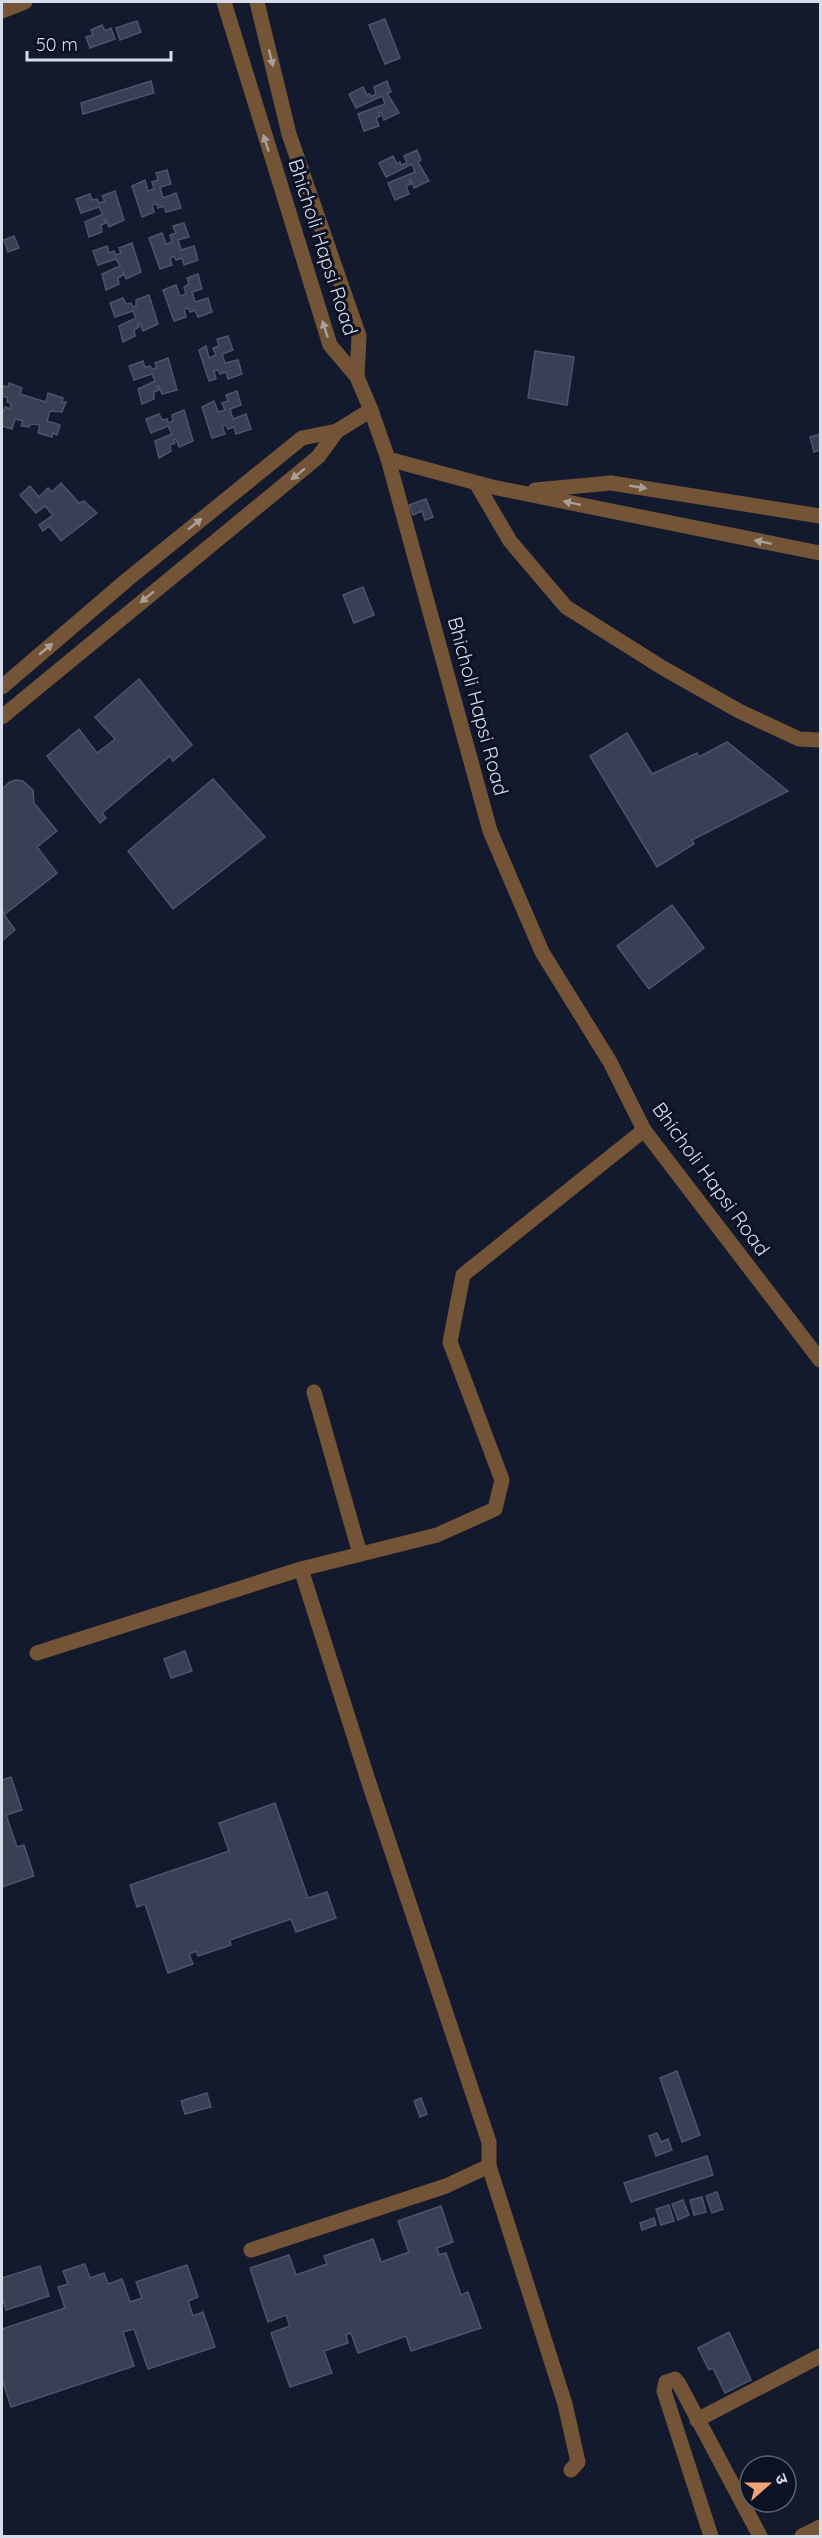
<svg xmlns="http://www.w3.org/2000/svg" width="822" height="2538" viewBox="0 0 822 2538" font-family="Quicksand,'Noto Sans Devanagari',sans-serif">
<rect width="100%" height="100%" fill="#141a2e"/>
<g fill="#394056" stroke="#4c546b" stroke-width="1.5">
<polygon points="385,19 400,58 385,64 369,25"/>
<polygon points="137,21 141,32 120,40 116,28"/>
<polygon points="102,25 105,31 111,28 115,39 90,48 86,37 93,35 91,30"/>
<polygon points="151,81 154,93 83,114 81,103"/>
<polygon points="387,81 391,92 387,93 399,113 384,120 381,112 379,113 380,116 376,118 379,126 364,131 358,114 385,104 382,96 356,108 349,94 363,87 367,95 370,94 371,97 376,94 374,87"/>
<polygon points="417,150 421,160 418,162 429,181 414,188 411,180 409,181 411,184 406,186 409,194 395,200 388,183 415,172 412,164 386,177 379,163 393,156 397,164 400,162 401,165 407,163 404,156"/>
<polygon points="167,170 171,184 160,187 163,198 176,193 181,208 166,212 164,206 158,208 157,204 152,205 154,212 142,217 132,186 145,180 148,191 154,189 152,182 158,180 156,173"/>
<polygon points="115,191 124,220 109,227 106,219 104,220 106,223 101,225 102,232 89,237 85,222 103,214 99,207 81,213 76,199 90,194 92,200 97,199 99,203 105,201 102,196"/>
<polygon points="184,223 189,237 178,240 181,250 194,246 198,260 184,265 182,258 176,260 174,256 170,258 172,265 160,269 149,238 162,233 166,244 172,242 170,235 176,233 173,226"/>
<polygon points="14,236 19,248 8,252 4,240"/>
<polygon points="132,243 141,272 126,279 123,271 123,275 118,278 119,284 106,290 102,274 120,266 116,259 98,265 93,251 107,246 109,253 114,251 116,255 121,253 119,248"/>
<polygon points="198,274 202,289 192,292 195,302 208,298 212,312 198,317 195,310 190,312 188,308 184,309 186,317 174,321 163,290 176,285 180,296 186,294 184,287 189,284 187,278"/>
<polygon points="149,295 158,324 143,331 140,323 138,324 139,327 134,330 135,336 123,342 119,326 136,318 133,311 115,317 110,303 123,298 126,304 131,303 133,307 136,306 136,300"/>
<polygon points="228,336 233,350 222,354 225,363 238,360 242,374 228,379 226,372 220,374 218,370 214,371 216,379 209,381 199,350 206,346 209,358 216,355 213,348 219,346 217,339"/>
<polygon points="535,351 574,357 567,405 528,398"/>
<polygon points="168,358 177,390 162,394 159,386 157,387 159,390 154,392 154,399 142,404 138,389 155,381 152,374 134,380 129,366 143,361 145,367 150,366 152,369 157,368 155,363"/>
<polygon points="9,383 22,388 20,394 46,402 48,393 63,398 62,402 66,402 62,412 50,411 47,421 60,425 57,435 53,433 52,437 38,433 40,425 31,424 29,427 21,426 23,421 15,419 12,429 2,426 2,410 4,411 5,407 10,409 11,403 7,402 8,398 2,396 2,391 3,386 8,387"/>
<polygon points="237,391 241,405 230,409 233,419 246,414 251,429 236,434 234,427 228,429 226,425 222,426 225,434 212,438 202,407 214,401 218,412 225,410 222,403 228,401 226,395"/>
<polygon points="184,410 193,441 179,447 176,439 174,440 175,443 170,445 171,451 159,458 155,441 172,434 168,426 151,433 146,419 159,414 162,420 167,419 168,423 173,421 172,415"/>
<polygon points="820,434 820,450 814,452 810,437"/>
<polygon points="61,483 79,503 84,501 97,513 61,541 49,526 43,531 39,525 53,515 45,506 36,513 20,495 30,486 39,497 48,488 52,492"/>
<polygon points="426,499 433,517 425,520 422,511 413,515 409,505"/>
<polygon points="363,587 374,615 354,623 343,595"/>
<polygon points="139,679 192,745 173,761 170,756 102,813 106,818 100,823 47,756 79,729 97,753 115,739 95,717"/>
<polygon points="627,733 652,774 697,753 699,757 727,742 788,791 692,840 694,844 657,867 590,756"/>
<polygon points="213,779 265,837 173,909 128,851"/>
<polygon points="16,780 23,781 33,790 34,803 57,831 37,847 57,873 5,914 2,910 2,789 10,782"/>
<polygon points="672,905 704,948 649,989 617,946"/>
<polygon points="2,912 15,930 2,941"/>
<polygon points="185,1651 192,1671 171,1678 164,1659"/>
<polygon points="11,1777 22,1810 6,1815 17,1847 24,1845 34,1876 2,1887 2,1780"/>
<polygon points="275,1803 308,1898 327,1892 336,1918 296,1932 291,1919 230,1940 231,1945 198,1956 196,1951 189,1954 193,1964 168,1973 145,1904 137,1907 130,1885 229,1851 219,1823"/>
<polygon points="677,2071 700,2135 682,2142 660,2078"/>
<polygon points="207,2093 211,2107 185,2114 181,2101"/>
<polygon points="421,2098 427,2114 420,2117 414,2101"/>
<polygon points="657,2133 661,2142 668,2139 672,2150 656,2156 649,2136"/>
<polygon points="707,2156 713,2175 631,2202 624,2183"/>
<polygon points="717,2192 723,2209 712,2213 706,2196"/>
<polygon points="702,2197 706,2212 694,2215 690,2200"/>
<polygon points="683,2200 689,2215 678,2220 672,2204"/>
<polygon points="669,2205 674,2221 661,2225 656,2209"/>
<polygon points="441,2206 453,2242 437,2248 439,2255 446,2253 461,2295 468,2292 481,2328 411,2351 406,2336 358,2353 351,2333 346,2335 348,2343 324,2351 332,2373 290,2387 271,2333 290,2326 286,2315 268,2322 250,2268 289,2255 296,2275 327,2264 324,2256 373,2239 381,2262 409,2252 398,2221"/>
<polygon points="654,2218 656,2225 642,2230 640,2223"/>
<polygon points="85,2264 90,2278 104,2273 108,2284 122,2279 130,2302 142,2298 136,2282 187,2265 198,2297 188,2301 193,2316 203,2312 215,2347 148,2369 134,2329 123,2332 134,2366 11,2407 2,2379 2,2329 65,2308 58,2287 68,2284 63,2271"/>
<polygon points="40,2266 49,2296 6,2310 2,2296 2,2278"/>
<polygon points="729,2332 751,2380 725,2393 713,2368 709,2370 698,2348"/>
</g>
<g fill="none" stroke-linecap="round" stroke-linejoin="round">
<g stroke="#745436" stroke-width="15">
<polyline points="476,483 510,541 566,607 663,668 739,711 799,739 820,740"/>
<polyline points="314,1392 360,1554"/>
<polyline points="37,1653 301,1569 437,1535 495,1509 502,1480 450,1342 463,1275 644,1130"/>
<polyline points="489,2166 565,2404 578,2462 571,2470"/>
<polyline points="251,2250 446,2186 489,2166 489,2142 369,1783 301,1569"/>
<polyline points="697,2420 820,2356"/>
<polyline points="711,2536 664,2391 666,2382 675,2379 679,2384 760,2536"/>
<polyline points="802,2536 820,2527"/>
</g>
<g stroke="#745436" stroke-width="15">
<polyline points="224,2 330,345 357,377 371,410 388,459 490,831 542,952 610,1062 644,1130 820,1360"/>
<polyline points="257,2 289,134 359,336 357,377"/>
<polyline points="2,11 25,2"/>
<polyline points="388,459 492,487 820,553"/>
<polyline points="535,490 611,483 820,516"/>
<polyline points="2,687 128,579 302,438 337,431 371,410"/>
<polyline points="2,717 318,457 337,431"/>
</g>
</g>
<defs><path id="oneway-solid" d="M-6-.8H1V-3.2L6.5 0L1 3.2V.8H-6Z" transform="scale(1.5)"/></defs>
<g fill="#aa9f99">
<use href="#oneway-solid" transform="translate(271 58) rotate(76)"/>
<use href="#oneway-solid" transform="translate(266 143) rotate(-108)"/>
<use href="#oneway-solid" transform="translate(325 329) rotate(-108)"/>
<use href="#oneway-solid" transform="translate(298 474) rotate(141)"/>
<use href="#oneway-solid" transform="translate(638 487) rotate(9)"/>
<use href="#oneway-solid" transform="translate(572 503) rotate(-168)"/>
<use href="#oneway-solid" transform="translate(195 524) rotate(-39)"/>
<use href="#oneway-solid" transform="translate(763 542) rotate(-168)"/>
<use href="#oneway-solid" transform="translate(147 597) rotate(141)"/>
<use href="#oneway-solid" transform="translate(46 649) rotate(-40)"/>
</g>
<g text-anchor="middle" stroke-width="6" stroke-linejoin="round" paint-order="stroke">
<g font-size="20" fill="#d7dcea" stroke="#0c1124">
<text transform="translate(323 247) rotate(72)" y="7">Bhicholi Hapsi Road</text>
<text transform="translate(478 706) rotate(75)" y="7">Bhicholi Hapsi Road</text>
<text transform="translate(711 1179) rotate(54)" y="7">Bhicholi Hapsi Road</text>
</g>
</g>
<rect width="822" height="2538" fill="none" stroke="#d7dcea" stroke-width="6"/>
<g transform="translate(768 2484) rotate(69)"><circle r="28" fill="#0c1124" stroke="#5d6273" stroke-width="1.5"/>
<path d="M0-4.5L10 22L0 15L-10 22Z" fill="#efa376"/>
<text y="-9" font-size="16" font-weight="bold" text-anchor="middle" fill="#d7dcea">उ</text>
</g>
<path d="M27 51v9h144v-9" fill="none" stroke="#d7dcea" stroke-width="3"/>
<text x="36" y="51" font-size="18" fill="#d7dcea" stroke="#0c1124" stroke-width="4.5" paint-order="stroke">50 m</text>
</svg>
